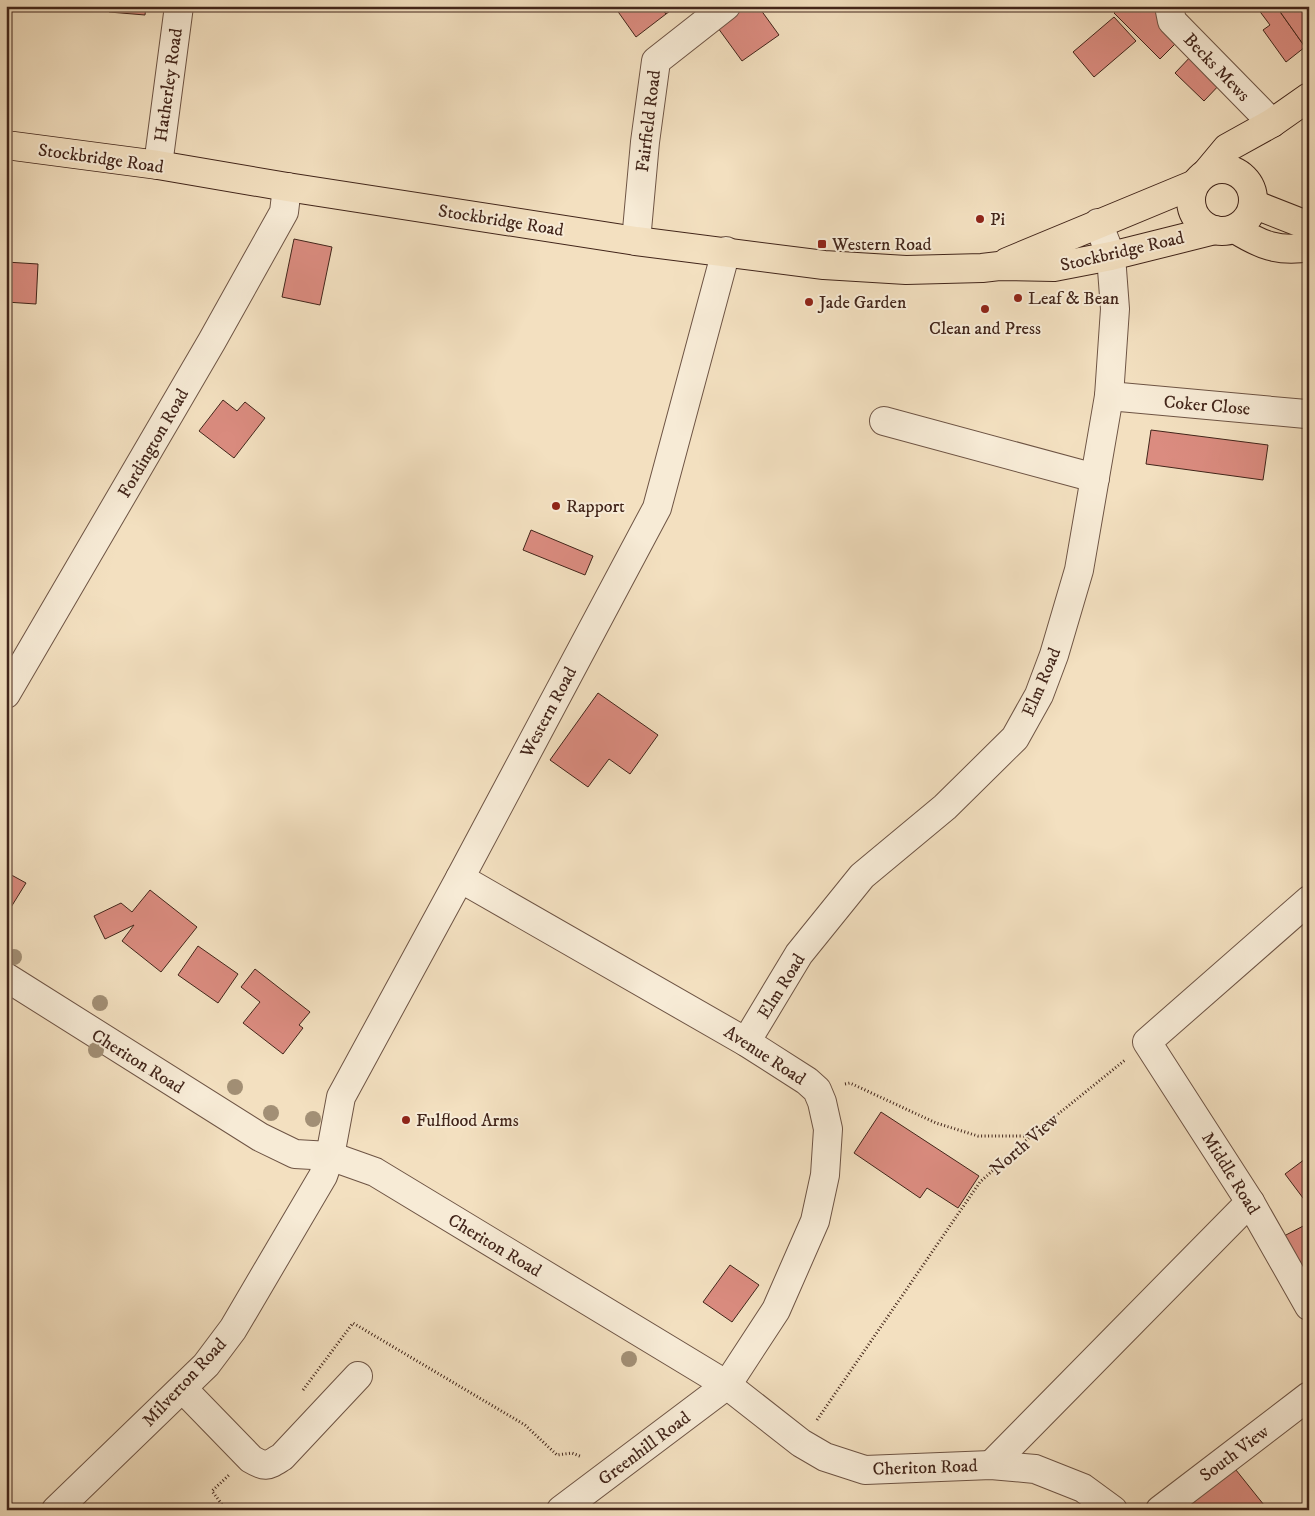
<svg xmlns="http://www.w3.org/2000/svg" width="1315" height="1516" viewBox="0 0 1315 1516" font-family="'IM FELL DW Pica',serif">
<rect width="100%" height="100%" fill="#f3e0c0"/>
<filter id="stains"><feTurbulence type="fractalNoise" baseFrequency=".004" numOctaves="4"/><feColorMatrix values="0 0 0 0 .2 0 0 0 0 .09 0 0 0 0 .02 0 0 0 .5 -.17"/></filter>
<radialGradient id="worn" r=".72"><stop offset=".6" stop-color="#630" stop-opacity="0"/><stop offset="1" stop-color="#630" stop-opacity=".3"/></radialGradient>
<g fill="#db8c80" stroke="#42251a">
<polygon points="109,6 146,6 145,15 109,12"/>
<polygon points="614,6 660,6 666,14 636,37"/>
<polygon points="660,6 677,6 666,14"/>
<polygon points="747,6 758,6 779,35 742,61 718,28"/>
<polygon points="1121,6 1153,6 1182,37 1160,59 1114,13"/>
<polygon points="1262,6 1276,6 1305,47 1286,62 1263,30 1270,25 1258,9"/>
<polygon points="1276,6 1290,6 1293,9 1299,6 1309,20 1309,45 1305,47"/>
<polygon points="1299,6 1309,6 1309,20"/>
<polygon points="1114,17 1136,41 1094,77 1073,52"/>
<polygon points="1194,53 1223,81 1204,101 1175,73"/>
<polygon points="294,239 332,247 320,305 282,297"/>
<polygon points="6,262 38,264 36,304 6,302"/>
<polygon points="223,400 237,411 245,402 265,418 234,458 199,431"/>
<polygon points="1151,430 1268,445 1263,480 1146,464"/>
<polygon points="531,530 593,556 585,575 523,550"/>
<polygon points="598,693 658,735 630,774 609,759 588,787 550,760"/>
<polygon points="6,872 26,883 8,912 6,910"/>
<polygon points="150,890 197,927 161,972 122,941 134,925 105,939 94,916 121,903 132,912"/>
<polygon points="198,946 238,974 218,1003 178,975"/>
<polygon points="255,969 310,1012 299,1025 303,1028 283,1054 243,1023 260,1002 241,987"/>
<polygon points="881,1112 979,1176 958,1208 927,1188 920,1198 854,1153"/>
<polygon points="1309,1156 1309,1206 1285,1174"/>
<polygon points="1309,1223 1309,1283 1284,1236"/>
<polygon points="730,1265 759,1285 732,1322 703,1302"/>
<polygon points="1232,1465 1268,1510 1188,1510 1183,1503"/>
</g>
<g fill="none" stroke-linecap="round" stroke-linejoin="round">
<defs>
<g id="minor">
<polyline points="1169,6 1172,21 1272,123"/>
<polyline points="158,165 179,6"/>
<polyline points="636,241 645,142 656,61 726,6"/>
<polyline points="1109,396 1306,414"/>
<polyline points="884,421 1095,478"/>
<polyline points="6,694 212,341 284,212 287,187"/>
<polyline points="460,878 746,1042 807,1081 817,1090 822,1102 828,1129 825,1175 815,1221 776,1310 727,1385 561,1510"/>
<polyline points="1309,900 1147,1042 1250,1202 1309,1306"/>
<polyline points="6,977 260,1137 295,1154 330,1156 375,1172 727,1385 801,1443 825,1457 865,1470 991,1465 1035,1469 1083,1488 1113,1510"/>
<polyline points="746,1042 799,954 862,876 945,807 1015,738 1039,695 1054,655 1079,570 1109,396 1115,309 1111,256 1098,223"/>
<path d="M183 1389 251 1459C266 1468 267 1466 282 1457L358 1376"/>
<polyline points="991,1465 1250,1202"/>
<polyline points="56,1510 206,1365 233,1329 323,1176 330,1156 341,1097 460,878 657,508 726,251"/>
<polyline points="1160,1510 1309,1396"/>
</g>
<g id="major">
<polyline points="6,145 158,165 287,187 636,241 824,265 906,270 982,268 999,266 1054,267 1111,256 1215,230"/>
<circle cx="1222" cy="200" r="31"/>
<polyline points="1207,172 1227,148 1272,123 1309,97"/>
<polyline points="1253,204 1309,226"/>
<path d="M1235 229C1259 244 1279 253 1309 247"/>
<polyline points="1007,262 1195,184"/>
</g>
</defs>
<use href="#minor" stroke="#6e5444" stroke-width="30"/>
<use href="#major" stroke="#42251a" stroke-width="30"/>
<g stroke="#42251a" stroke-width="3" stroke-dasharray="1 2.5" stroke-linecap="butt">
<polyline points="845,1084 850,1083 936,1123 978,1136 1030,1136"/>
<polyline points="303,1390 353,1323 525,1425 557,1455 572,1453 582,1457"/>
<polyline points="817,1420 980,1182 1031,1136 1125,1060"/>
<polyline points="226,1510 212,1491 229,1475"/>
</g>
<use href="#minor" stroke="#f7ebd6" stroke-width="28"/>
<use href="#major" stroke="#f3e0c0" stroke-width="28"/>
</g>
<g fill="#a28f75">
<circle cx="14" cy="957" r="8"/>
<circle cx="100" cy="1003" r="8"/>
<circle cx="96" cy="1050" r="8"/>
<circle cx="235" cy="1087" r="8"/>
<circle cx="271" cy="1113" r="8"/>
<circle cx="313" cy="1119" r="8"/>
<circle cx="629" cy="1359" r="8"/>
</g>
<g fill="#8f2418" stroke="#f7ebd6" stroke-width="2">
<circle cx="980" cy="219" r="5"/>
<rect x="817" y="239" width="10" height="10" rx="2.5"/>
<circle cx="1018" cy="298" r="5"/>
<circle cx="809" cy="302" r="5"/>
<circle cx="985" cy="309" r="5"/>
<circle cx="556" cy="506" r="5"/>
<circle cx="406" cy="1120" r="5"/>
</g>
<g text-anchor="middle" stroke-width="4" stroke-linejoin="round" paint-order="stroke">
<g font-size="18" fill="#42251a" stroke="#f7ebd6">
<text transform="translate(1217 67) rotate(46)" y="6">Becks Mews</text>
<text transform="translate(168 85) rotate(-82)" y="6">Hatherley Road</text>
<text transform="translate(648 121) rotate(-83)" y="6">Fairfield Road</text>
<text transform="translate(101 158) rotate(8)" y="6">Stockbridge Road</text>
<text transform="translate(501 220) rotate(9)" y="6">Stockbridge Road</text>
<text transform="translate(1122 251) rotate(-13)" y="6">Stockbridge Road</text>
<text transform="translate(1207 405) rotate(5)" y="6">Coker Close</text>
<text transform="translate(153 443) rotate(-60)" y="6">Fordington Road</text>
<text transform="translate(1041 682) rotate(-67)" y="6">Elm Road</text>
<text transform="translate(548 712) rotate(-62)" y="6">Western Road</text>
<text transform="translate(781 986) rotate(-58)" y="6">Elm Road</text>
<text transform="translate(765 1055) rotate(33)" y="6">Avenue Road</text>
<text transform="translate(138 1061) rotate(32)" y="6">Cheriton Road</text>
<text transform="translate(1024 1144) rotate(-41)" y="6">North View</text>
<text transform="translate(1231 1173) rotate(58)" y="6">Middle Road</text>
<text transform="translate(495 1245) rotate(31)" y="6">Cheriton Road</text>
<text transform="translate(184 1382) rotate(-47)" y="6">Milverton Road</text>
<text transform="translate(644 1448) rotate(-37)" y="6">Greenhill Road</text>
<text transform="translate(1234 1453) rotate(-37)" y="6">South View</text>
<text transform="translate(925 1467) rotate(-2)" y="6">Cheriton Road</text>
</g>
<g font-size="18" fill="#42251a" stroke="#f7ebd6" text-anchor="start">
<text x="990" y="225">Pi</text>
<text x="832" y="250">Western Road</text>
<text x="1028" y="304">Leaf &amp; Bean</text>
<text x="819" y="308">Jade Garden</text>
<text x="985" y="334" text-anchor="middle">Clean and Press</text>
<text x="566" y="512">Rapport</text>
<text x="416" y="1126">Fulflood Arms</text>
</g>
</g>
<rect width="1315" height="1516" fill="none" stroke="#f3e0c0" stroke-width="25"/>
<rect x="8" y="8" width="1300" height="1501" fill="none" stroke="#42251a" stroke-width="2.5"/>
<rect x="12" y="12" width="1290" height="1491" fill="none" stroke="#42251a"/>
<rect width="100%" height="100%" filter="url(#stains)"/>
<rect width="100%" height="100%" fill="url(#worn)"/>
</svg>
